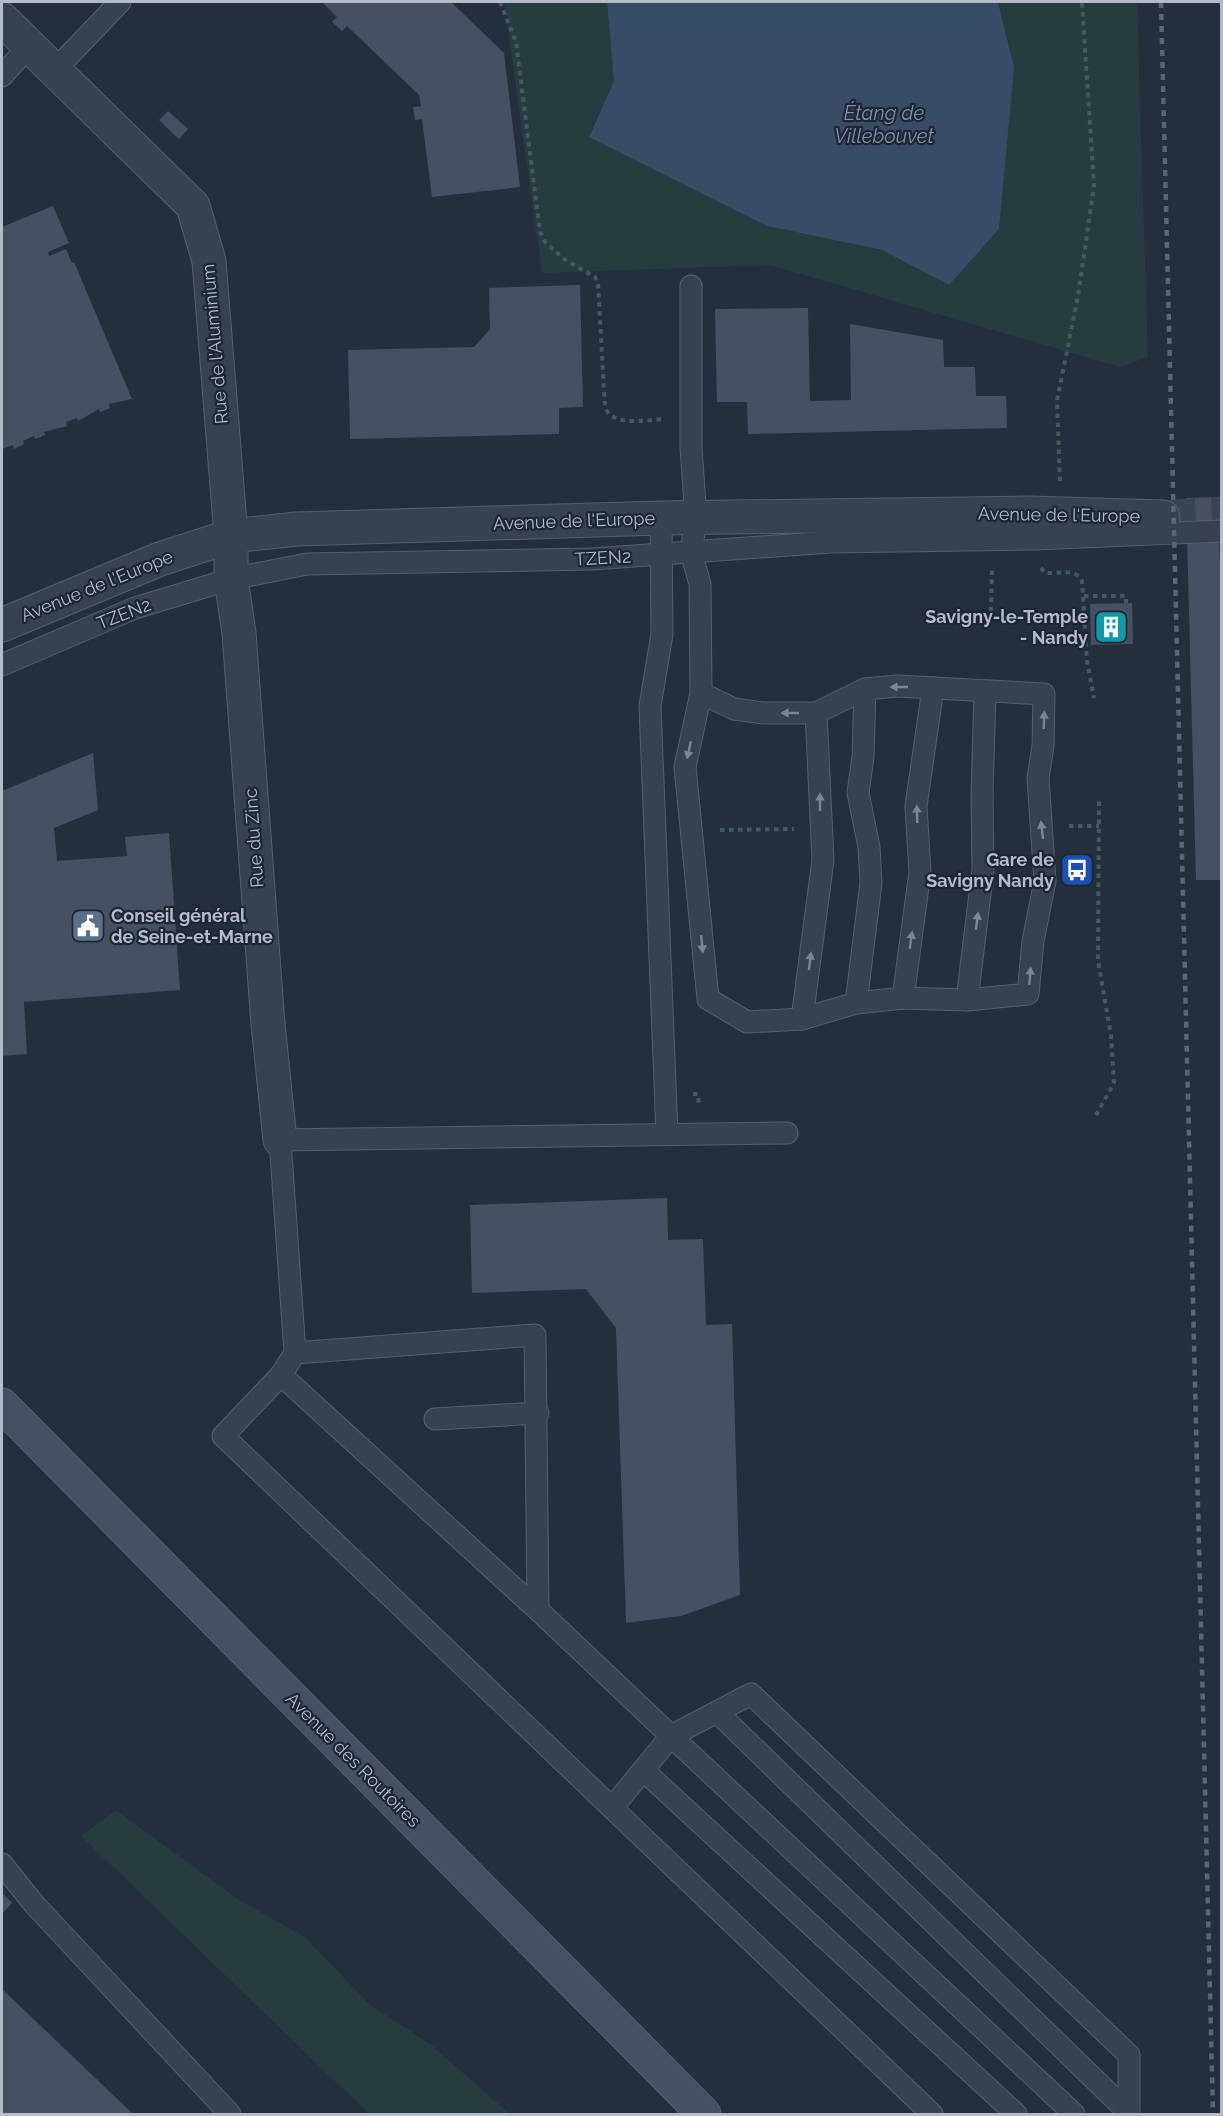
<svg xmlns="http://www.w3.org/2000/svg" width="1223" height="2116" viewBox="0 0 1223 2116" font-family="Raleway,sans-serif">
<rect width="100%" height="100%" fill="#242f3e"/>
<g fill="#263c3f">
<polygon points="504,2 607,2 614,81 589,136 767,226 882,250 949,285 1014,67 998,2 1137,2 1148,357 1120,367 770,265 542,273"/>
<polygon points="116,1810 239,1900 305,1937 370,2005 430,2044 510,2114 369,2114 81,1836"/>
</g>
<polygon fill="#394c67" points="607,2 998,2 1014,67 999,229 949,285 882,250 767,226 589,137 614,81"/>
<g fill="#455162">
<polygon points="322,2 451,2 504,53 520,187 432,197 422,119 415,120 413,107 421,106 419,95 347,26 342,31 332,22 337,17"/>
<polygon points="168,111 188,129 179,139 159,120"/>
<polygon points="53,206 69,243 48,252 49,256 66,249 72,263 74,262 132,399 109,404 110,408 100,412 99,409 78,421 77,418 66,422 67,426 44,432 45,435 35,439 34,436 23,441 24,444 14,449 13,445 2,449 2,227"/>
<polygon points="580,285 583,407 559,408 559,434 350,439 348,350 474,347 490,329 489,288"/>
<polygon points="808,308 810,401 851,400 850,324 943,340 944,367 975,367 976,396 1006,396 1007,428 748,434 747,402 717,402 715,309"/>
<polygon points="1218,497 1222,640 1222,880 1196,880 1186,498"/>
<polygon points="1132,603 1133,644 1091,645 1090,604"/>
<polygon points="93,753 98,810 54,828 57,861 127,856 125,837 169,833 180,990 24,1002 27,1054 2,1056 2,791"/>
<polygon points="667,1198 668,1240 703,1239 706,1325 732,1324 740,1595 681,1616 626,1623 616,1328 586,1289 472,1293 470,1205"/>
<polygon points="2,1893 12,1903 2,1914"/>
<polygon points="2,1989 133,2114 2,2114"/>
</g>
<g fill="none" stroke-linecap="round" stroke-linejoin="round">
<polyline stroke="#3a4453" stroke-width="33" stroke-dasharray="33 16" stroke-linecap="butt" points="1163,517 1222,513"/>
<defs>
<g id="lane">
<polyline points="55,70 120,2"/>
<polyline points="2,76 29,46"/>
<polyline points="691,286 691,447 696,519 691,552 700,584 701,693 685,767 708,999 747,1022 802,1019 856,1003 903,998 967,1000 1028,994 1033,941 1045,881 1038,778 1043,746 1044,694 897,686 865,689 816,713 764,713 734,709 701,693"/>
<polyline points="661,518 662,634 650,706 667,1134"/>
<polyline points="2,665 135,608 231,579 307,564 592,559 831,542 1035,539 1222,531"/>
<polyline points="903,998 920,872 916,806 933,688"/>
<polyline points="967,1000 983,869 982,795 985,692"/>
<polyline points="856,1003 871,883 869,847 858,793 863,757 865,689"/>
<polyline points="802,1019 823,860 816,713"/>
<polyline points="295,1353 535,1335 538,1610"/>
<polyline points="281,1375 295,1353 280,1140 787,1133"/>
<polyline points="435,1419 538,1413"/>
<polyline points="717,1712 1129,2113"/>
<polyline points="643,1770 1016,2114"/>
<polyline points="612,1808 671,1736 538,1610 281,1375 223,1436 932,2114"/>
<polyline points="2,1864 34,1904 230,2114"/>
<polyline points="1074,2114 671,1736 751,1694 1129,2055 1129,2114"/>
</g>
<g id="street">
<polyline points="2,19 193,206 209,261 231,536 231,579 239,633 268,1024 280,1140"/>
<polyline points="2,625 160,559 231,536 297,529 661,518 1029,513 1163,517"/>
</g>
<polyline id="secondary" points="2,1405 704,2114"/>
</defs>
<use href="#lane" stroke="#565f6c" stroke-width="23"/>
<use href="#street" stroke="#565f6c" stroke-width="35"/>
<use href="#secondary" stroke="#565f6c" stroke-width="35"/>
<g stroke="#44595c" stroke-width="4" stroke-dasharray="4.5 4.5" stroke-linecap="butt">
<path d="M500 2 516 42 540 232 545 242 564 259 595 277 598 283 605 408C614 427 647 420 664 419"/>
<polyline points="1060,481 1057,401 1078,296 1094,186 1082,2"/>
<path d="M1041 568 1045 573C1058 574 1075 567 1082 581L1087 661 1094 698"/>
<polyline points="1084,596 1126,596 1126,603"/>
<polyline points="991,611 992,568"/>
<polyline points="1069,826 1099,826"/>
<polyline points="720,830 794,829"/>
<polyline points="693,1094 698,1094 699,1105"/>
<polyline points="1096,1115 1114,1083 1111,1035 1098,961 1099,801"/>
</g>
<use href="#lane" stroke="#38414e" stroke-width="21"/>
<use href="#street" stroke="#38414e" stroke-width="33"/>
<use href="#secondary" stroke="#465061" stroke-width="33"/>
<g stroke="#5a6575" stroke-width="4.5" stroke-dasharray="6 6" stroke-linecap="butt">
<polyline points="1161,2 1213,2114"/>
<polyline points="1221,2 1222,5"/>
</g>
</g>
<defs><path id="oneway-solid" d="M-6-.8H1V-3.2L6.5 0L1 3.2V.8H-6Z" transform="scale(1.5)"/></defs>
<g fill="#7c8592">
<use href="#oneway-solid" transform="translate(899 687) rotate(180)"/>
<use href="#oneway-solid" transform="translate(790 713) rotate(180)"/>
<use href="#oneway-solid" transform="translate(1044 720) rotate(-88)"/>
<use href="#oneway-solid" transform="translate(689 750) rotate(102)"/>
<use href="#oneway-solid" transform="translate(820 802) rotate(-90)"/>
<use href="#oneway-solid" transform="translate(917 814) rotate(-92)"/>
<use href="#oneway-solid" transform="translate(1042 830) rotate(-97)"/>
<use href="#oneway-solid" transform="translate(977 921) rotate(-83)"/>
<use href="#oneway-solid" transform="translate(911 940) rotate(-82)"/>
<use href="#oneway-solid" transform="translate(702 944) rotate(84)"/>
<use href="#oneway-solid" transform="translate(810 961) rotate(-83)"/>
<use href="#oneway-solid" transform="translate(1030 976) rotate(-85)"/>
</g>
<defs>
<symbol id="building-square" viewBox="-11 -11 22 22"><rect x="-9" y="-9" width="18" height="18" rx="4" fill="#0f9aa8" stroke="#1d2633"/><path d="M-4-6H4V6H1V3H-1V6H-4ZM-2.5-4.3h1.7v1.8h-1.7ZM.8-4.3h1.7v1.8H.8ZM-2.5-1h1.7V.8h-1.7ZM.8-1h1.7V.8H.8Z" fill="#fff"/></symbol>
<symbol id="bus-square" viewBox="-11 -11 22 22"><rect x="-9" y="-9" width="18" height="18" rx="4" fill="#1a4fb4" stroke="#1d2633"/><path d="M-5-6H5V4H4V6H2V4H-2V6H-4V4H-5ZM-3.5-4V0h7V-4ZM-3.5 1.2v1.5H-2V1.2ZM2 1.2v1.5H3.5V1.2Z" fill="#fff"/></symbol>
<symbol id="civic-square" viewBox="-11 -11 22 22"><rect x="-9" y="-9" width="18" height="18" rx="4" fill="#5c6f8a" stroke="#1d2633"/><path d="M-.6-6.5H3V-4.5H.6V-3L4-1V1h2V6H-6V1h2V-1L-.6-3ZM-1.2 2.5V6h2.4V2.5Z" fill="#fff"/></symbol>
</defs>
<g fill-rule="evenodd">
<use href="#building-square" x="1092" y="608" width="38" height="38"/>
<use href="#bus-square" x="1058" y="851" width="38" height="38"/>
<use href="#civic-square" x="69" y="907" width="38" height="38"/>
</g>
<g text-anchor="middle" stroke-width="4.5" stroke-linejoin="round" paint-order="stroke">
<g font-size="18" fill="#b4bcc9" stroke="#1d2633">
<text transform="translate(215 344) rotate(-95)" y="6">Rue de l'Aluminium</text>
<text transform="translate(1059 515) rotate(1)" y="6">Avenue de l'Europe</text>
<text transform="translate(574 521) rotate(-2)" y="6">Avenue de l'Europe</text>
<text transform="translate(603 558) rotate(-3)" y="6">TZEN2</text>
<text transform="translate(97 586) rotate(-22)" y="6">Avenue de l'Europe</text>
<text transform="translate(124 614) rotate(-21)" y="6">TZEN2</text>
<text transform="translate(254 838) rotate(-94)" y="6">Rue du Zinc</text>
<text transform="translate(353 1760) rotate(45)" y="6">Avenue des Routoires</text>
</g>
<g font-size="18" font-weight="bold" fill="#b4bcc9" stroke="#1d2633" text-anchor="end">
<text x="1088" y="623">Savigny-le-Temple<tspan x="1088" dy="21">- Nandy</tspan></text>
<text x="1054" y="866">Gare de<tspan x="1054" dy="21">Savigny Nandy</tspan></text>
<text x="111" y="922" text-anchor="start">Conseil général<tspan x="111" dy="21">de Seine-et-Marne</tspan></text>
</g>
<g font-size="20" font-style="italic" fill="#7c92b1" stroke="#1d2633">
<text x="884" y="120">Étang de<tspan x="884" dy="23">Villebouvet</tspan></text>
</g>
</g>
<rect width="1223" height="2116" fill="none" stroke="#b4bcc9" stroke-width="6"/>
</svg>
